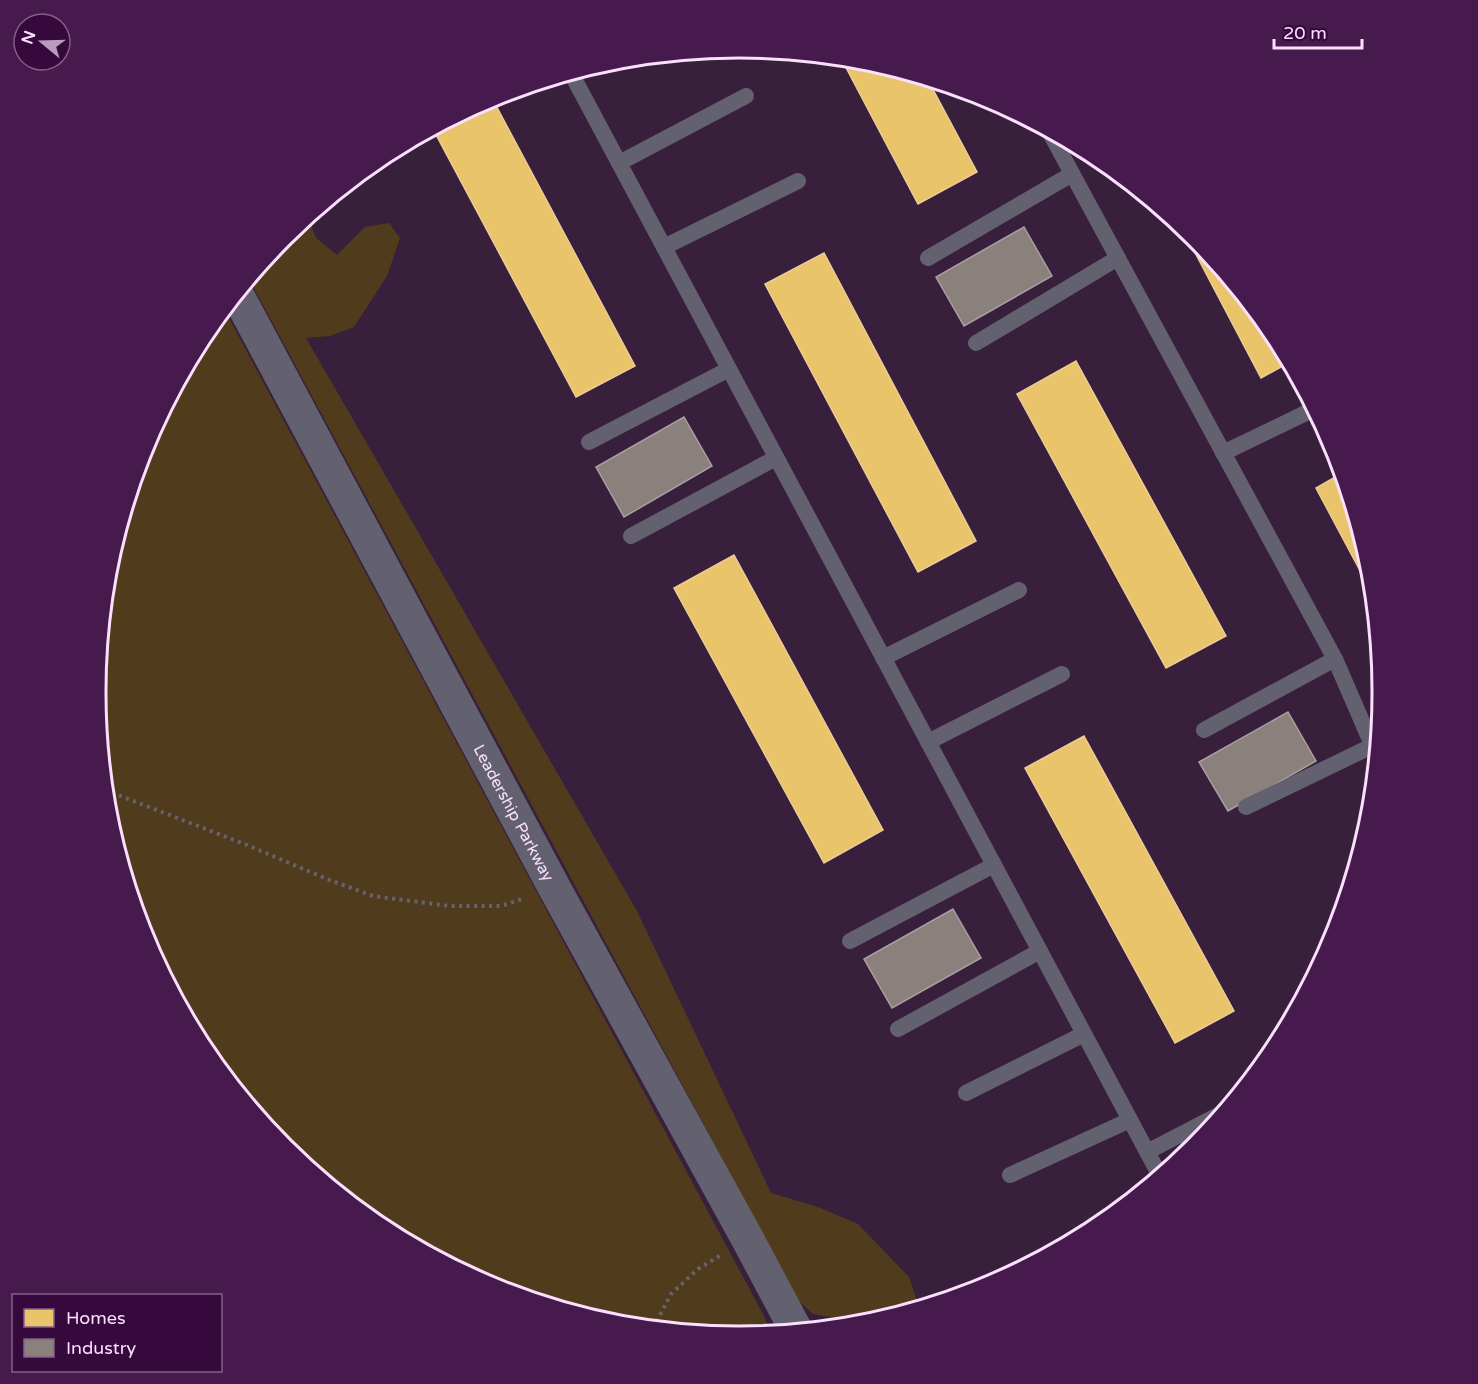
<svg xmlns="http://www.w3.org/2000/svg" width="1478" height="1384" viewBox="0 0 1478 1384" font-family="'Varela Round',sans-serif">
<rect width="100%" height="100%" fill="#38203c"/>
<g fill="#503c1d">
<polygon points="308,217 316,238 337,255 365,227 389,223 400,238 387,276 354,327 330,336 306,338 637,911 771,1193 818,1207 858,1224 909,1277 919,1307 864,1324 860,1322 813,1314 798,1300 249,279 284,236"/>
<polygon points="224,309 764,1316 770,1333 739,1336 613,1324 492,1287 381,1227 283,1147 203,1049 144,938 107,817 95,692 107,566 144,445 204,334"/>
</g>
<g fill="#e9c46a" stroke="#eecc96" stroke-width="1.5">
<polygon points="841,58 865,60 928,80 977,172 918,204"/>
<polygon points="492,98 635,366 576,397 433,129"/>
<polygon points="1180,224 1195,237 1275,335 1290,362 1261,378"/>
<polygon points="824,253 976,541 918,572 765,284"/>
<polygon points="1076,361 1226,636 1166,668 1017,394"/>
<polygon points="1342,473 1371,567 1373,595 1316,488"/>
<polygon points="734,555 883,830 824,863 674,588"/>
<polygon points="1084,736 1234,1011 1175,1043 1025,768"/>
</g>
<g fill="#8a817c" stroke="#ac9ea3" stroke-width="1.5">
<polygon points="1024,227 1052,276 964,326 936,277"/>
<polygon points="684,417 712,466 624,517 596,467"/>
<polygon points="1288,712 1316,761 1228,811 1199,762"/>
<polygon points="953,909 981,958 892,1008 864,959"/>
</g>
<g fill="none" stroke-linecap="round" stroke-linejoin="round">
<g stroke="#696172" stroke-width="4" stroke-dasharray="3 4.5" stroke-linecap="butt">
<polyline points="105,790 247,845 327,879 373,896 450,906 501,906 525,898"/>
<polyline points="653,1328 671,1294 698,1269 721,1255"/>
</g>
<g stroke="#636170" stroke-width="16">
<polyline points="571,73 1160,1176"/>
<polyline points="1049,131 1335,659 1377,756"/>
<polyline points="619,163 746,96"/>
<polyline points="664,247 798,181"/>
<polyline points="928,258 1072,174"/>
<polyline points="976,343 1118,258"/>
<polyline points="589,442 729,369"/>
<polyline points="1223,453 1314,409"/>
<polyline points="631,536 776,458"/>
<polyline points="883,658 1019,590"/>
<polyline points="1204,730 1335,659"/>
<polyline points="928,742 1062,674"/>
<polyline points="1246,807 1372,746"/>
<polyline points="850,941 994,865"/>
<polyline points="898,1029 1040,951"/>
<polyline points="966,1093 1084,1034"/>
<polyline points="1147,1152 1222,1113"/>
<polyline points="1010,1175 1130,1120"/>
</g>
<path stroke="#636170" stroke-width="33" id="s1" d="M237 294 555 889 747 1238 796 1330"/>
</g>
<g text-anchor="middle" stroke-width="6" stroke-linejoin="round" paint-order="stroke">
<g font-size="16" fill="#fbe0fe" stroke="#36093c">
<text dy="6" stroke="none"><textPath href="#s1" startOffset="588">Leadership Parkway</textPath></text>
</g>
</g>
<path d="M0 0H1478V1384H0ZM739 58H739A633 633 0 0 1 1372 691V693A633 633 0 0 1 739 1326H739A633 633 0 0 1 106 693V691A633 633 0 0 1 739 58Z" fill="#461a4c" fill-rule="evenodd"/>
<path fill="none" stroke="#fbe0fe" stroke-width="3" d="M739 58H739A633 633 0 0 1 1372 691V693A633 633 0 0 1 739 1326H739A633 633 0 0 1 106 693V691A633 633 0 0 1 739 58Z"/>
<rect x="12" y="1294" width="210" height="78" fill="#36093c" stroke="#855f8a" stroke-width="1.5"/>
<rect x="24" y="1309" width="30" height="18" fill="#e9c46a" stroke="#855f8a" stroke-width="1.5"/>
<text x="66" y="1324" font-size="18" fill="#fbe0fe">Homes</text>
<rect x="24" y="1339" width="30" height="18" fill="#8a817c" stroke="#855f8a" stroke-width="1.5"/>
<text x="66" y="1354" font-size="18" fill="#fbe0fe">Industry</text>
<g transform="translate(42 42) rotate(289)"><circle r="28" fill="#36093c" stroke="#855f8a" stroke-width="1.5"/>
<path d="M0-4.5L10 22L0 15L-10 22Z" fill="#b79dba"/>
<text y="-9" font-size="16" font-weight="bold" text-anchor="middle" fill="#fbe0fe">N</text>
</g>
<path d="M1274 39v9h88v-9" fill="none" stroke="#fbe0fe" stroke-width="3"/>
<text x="1283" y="39" font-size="18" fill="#fbe0fe" stroke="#36093c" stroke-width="4.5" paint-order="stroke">20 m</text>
</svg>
